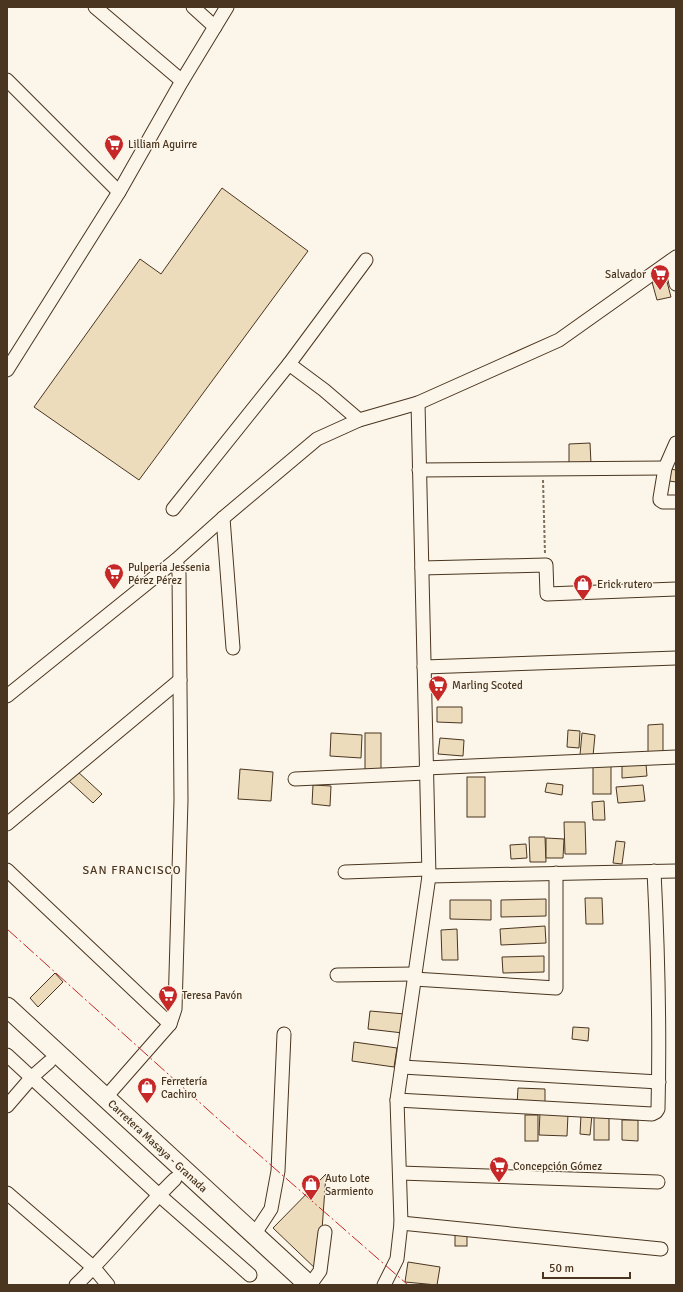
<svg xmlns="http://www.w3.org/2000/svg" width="683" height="1292" viewBox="0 0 683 1292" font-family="Signika,sans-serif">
<rect width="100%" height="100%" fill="#fbf6e9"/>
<g fill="#ecdcbc" stroke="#4a3520">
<polygon points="222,188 308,251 139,480 34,407 140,259 161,274"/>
<polygon points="666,278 671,297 657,300 652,282"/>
<polygon points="590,443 591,464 569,465 569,444"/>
<polygon points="670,469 676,470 676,482 669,481"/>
<polygon points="437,707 462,707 462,723 437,722"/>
<polygon points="663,724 663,755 648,755 648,725"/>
<polygon points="568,730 580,731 579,748 567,747"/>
<polygon points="331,733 362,735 361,758 330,756"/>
<rect x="365" y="733" width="16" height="37"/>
<polygon points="582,733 595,735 593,756 580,755"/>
<polygon points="440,738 464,740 463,756 438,754"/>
<polygon points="646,764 647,776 622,778 622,766"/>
<rect x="593" y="765" width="18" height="29"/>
<polygon points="240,769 273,772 271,801 238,799"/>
<polygon points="77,771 102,794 93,803 68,780"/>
<rect x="467" y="777" width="18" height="40"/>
<polygon points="547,783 563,785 562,795 545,792"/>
<polygon points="313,785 331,786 330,806 312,804"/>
<polygon points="643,785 645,801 618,803 616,787"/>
<polygon points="604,801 605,820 593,820 592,802"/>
<polygon points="564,822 585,822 586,854 565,854"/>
<polygon points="529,837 545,837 546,862 530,862"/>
<polygon points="546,838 564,839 563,858 546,858"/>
<polygon points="616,841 625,842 622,864 613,863"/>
<polygon points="526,844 527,858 511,859 510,845"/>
<polygon points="585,898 602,898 603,924 586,924"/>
<polygon points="546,899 546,916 501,917 501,900"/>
<polygon points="450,900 491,900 491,920 450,919"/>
<polygon points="545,926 546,943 501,945 500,929"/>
<polygon points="457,929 458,960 442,960 441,930"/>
<polygon points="544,956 544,972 503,973 502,957"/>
<polygon points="55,973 63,982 38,1007 30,998"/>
<polygon points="370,1011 405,1014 403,1033 368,1029"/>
<polygon points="573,1027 589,1028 588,1041 572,1039"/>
<polygon points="354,1042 397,1048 394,1067 352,1061"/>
<polygon points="518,1088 545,1089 545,1106 517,1105"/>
<polygon points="540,1112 568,1114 567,1136 539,1135"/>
<rect x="594" y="1114" width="15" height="26"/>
<rect x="525" y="1115" width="13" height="26"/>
<polygon points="581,1115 592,1115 590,1135 580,1134"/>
<polygon points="622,1120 638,1120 638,1141 622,1140"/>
<polygon points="326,1174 319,1272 273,1228"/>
<rect x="455" y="1231" width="12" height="15"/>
<polygon points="408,1262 440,1267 437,1285 405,1282"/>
</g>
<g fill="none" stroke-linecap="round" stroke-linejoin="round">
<defs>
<g id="minor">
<polyline points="95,7 182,81"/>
<polyline points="193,7 215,27"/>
<polyline points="7,80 119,192"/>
<polyline points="671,261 676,284"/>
<polyline points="289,364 366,260"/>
<polyline points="7,370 119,192 182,81 227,7"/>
<polyline points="676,443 665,468 660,498 660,500 663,502 676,502"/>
<polyline points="419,470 665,468"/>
<polyline points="173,509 289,364 324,390 359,420"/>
<polyline points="223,518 233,648"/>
<polyline points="422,568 546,565 547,594 676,589"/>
<polyline points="424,667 676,658"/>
<polyline points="7,696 176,560 223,518 317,439 359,420 418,403 559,340 676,257"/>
<polyline points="426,768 676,757"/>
<polyline points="295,779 426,773"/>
<polyline points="7,824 180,680"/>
<polyline points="7,870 170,1024"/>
<polyline points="345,872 428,869"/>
<polyline points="429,876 676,871"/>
<polyline points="337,975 415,974"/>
<polyline points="414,979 556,988 556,873"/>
<polyline points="7,1055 159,1195 250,1275"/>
<polyline points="402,1067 659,1082"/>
<polyline points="106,1097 170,1024 175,1009 181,800 179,573 176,560"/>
<path d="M397 1100 652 1114 656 1112 658 1109C660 1030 658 951 654 871"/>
<polyline points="7,1106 32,1077 49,1062"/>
<polyline points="400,1173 658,1182"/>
<polyline points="7,1193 94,1268 108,1285"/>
<polyline points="401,1223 661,1249"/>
<polyline points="254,1235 271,1209 278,1171 284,1034"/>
<path d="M76 1285C111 1251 141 1212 175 1179"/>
<polyline points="310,1285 320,1271 325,1232"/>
<polyline points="384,1285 397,1259 401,1223 397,1100 429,876 418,403"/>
</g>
<g id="highway">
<path id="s1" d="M7 1007 309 1285"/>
</g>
</defs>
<use href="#minor" stroke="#4a3520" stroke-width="15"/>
<use href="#highway" stroke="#4a3520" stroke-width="21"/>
<polyline stroke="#7f6f5c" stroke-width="2" stroke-dasharray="3 2" stroke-linecap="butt" points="543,480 545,554"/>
<use href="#minor" stroke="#fbf6e9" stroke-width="13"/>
<use href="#highway" stroke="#fbf6e9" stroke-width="19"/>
<polyline stroke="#c62828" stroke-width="1" stroke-dasharray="14 3 2 3" stroke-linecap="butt" points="7,929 217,1118 408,1285"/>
</g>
<defs>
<symbol id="supermarket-pin" viewBox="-11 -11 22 30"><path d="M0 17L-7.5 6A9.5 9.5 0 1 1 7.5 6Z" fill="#c62828" stroke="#fbf6e9"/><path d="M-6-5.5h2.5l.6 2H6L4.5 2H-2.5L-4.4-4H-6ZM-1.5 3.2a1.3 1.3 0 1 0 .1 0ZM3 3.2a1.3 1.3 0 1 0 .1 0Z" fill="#fff"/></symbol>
<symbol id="shop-pin" viewBox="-11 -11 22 30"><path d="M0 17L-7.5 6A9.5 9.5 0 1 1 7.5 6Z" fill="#c62828" stroke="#fbf6e9"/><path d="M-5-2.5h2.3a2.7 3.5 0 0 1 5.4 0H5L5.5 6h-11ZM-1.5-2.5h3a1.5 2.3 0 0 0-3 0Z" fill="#fff"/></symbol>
</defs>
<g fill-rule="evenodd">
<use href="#supermarket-pin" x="103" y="133" width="22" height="30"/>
<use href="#supermarket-pin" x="649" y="263" width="22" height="30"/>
<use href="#supermarket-pin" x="103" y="562" width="22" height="30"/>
<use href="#shop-pin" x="572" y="573" width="22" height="30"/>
<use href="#supermarket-pin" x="427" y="674" width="22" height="30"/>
<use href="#supermarket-pin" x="157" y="984" width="22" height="30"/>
<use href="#shop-pin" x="136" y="1076" width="22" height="30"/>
<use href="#supermarket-pin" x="488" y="1155" width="22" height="30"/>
<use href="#shop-pin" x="300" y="1173" width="22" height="30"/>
</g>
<g text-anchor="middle" stroke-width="3" stroke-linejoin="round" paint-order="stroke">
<g font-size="11" fill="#4a3520" stroke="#fbf6e9" text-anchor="start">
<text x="128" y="148">Lilliam Aguirre</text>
<text x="646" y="278" text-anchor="end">Salvador</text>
<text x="128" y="571">Pulpería Jessenia<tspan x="128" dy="13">Pérez Pérez</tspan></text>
<text x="597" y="588">Erick rutero</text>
<text x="452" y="689">Marling Scoted</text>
<text x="182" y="999">Teresa Pavón</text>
<text x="161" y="1085">Ferretería<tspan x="161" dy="13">Cachiro</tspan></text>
<text x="513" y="1170">Concepción Gómez</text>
<text x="325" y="1182">Auto Lote<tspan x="325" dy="13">Sarmiento</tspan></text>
</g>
<g font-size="11" fill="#4a3520" stroke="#fbf6e9">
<text dy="4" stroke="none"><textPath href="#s1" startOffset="205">Carretera Masaya - Granada</textPath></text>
</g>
<g font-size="12" letter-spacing="1" fill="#4a3520" stroke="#fbf6e9">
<text x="132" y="874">SAN FRANCISCO</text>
</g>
</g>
<rect width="683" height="1292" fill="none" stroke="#4a3520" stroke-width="16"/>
<path d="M543 1272v6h87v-6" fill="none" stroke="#4a3520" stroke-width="2"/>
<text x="549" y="1272" font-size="12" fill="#4a3520" stroke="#fbf6e9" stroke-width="3" paint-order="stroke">50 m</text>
</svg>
